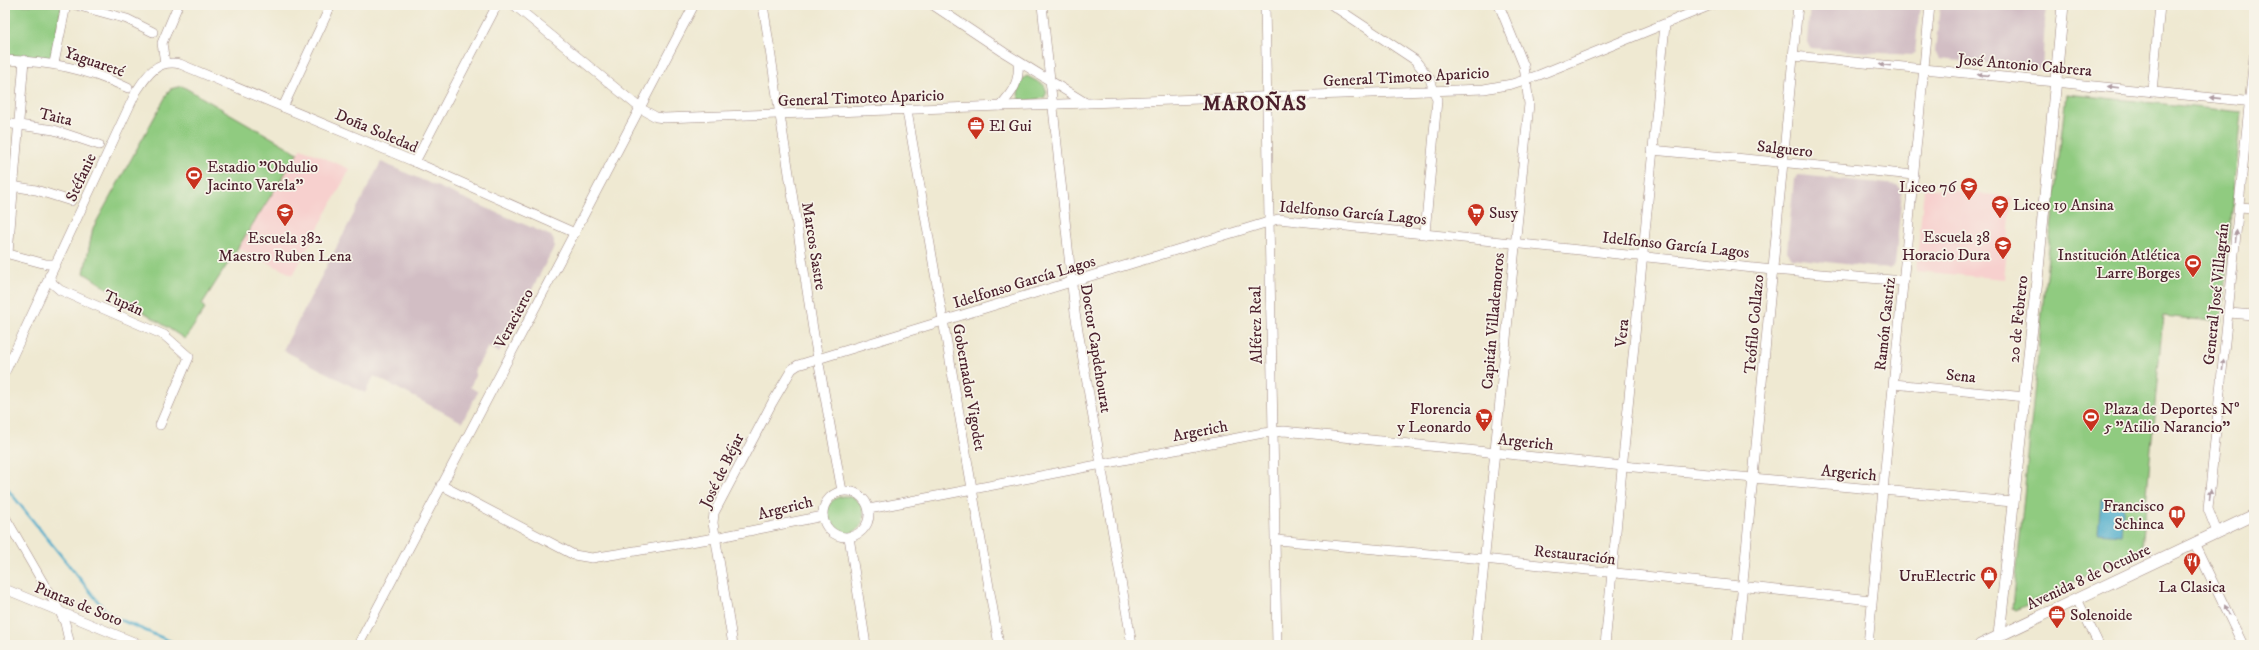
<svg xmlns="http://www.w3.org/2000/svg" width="2259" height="650" viewBox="0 0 2259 650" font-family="'IM FELL DW Pica',serif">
<rect width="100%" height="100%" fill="#f7f3e8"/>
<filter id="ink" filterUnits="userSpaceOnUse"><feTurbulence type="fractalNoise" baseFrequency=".025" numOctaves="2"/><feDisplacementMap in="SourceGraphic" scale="8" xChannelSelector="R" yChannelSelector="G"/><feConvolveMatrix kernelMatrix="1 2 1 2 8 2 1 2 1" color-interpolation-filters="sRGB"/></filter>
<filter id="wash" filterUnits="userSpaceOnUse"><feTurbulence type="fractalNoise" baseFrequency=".012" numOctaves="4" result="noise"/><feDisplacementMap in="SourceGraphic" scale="16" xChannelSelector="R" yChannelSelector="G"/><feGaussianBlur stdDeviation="0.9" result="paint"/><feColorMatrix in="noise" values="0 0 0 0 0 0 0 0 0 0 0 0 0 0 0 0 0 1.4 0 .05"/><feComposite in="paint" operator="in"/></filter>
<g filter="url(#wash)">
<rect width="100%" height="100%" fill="#efe9d2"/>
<g fill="#f7d0ce">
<polygon points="301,148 350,169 293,275 238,248"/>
<polygon points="1924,188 2012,197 2004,279 1916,271"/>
</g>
<g fill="#d2bec4">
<polygon points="1810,5 1920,5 1915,52 1911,55 1810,48 1807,42"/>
<polygon points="1940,5 2046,5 2042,69 1940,59 1935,52"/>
<polygon points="381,162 551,236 554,241 554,247 499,353 488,347 474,372 476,374 470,387 478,392 462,422 374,376 365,393 283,350"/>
<polygon points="1799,175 1897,185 1902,190 1895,265 1889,269 1792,258 1787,251 1794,179"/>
</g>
<g fill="#90cb80" stroke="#6d7556">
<polygon points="5,5 62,5 52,54 48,59 5,56"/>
<polygon points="1027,76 1044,85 1047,92 1044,98 1024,101 1019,99 1018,93 1022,79"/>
<polygon points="182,86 298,153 202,304 205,309 185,339 84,273 93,228 170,89"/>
<polygon points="2066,94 2242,112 2221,322 2163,316 2142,549 2016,610 2013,608 2043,302"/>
<circle cx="845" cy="515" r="19"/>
</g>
<polygon fill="#4caccb" stroke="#4b667b" points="2101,499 2124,501 2121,535 2098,533"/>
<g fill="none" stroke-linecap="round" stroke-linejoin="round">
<polyline stroke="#4caccb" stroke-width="2.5" points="5,486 105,610 114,617 179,645"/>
</g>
</g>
<g filter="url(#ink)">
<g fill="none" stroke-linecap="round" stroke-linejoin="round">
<defs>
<g id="minor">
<polyline points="76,5 127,19 153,32"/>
<polyline points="514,5 640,108 656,117 664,118 1484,89 1512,84 1539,75 1711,5"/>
<polyline points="763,5 815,342 842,491"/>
<polyline points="933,5 1005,53 1086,103"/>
<polyline points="1042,5 1075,313 1132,645"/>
<polyline points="1265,5 1277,645"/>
<polyline points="1332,5 1415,60 1430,79 1437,100 1425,233"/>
<polyline points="1794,56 2254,102"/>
<path d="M5 60C52 62 85 68 128 88"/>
<polyline points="54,63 66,5"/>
<polyline points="165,63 162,43 178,5"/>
<polyline points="2152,92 2160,5"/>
<path d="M1000 106C1013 92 1020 81 1018 62"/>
<polyline points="283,107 331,5"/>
<polyline points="907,111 999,645"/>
<polyline points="5,123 54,130 99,145"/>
<polyline points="1652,150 1914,175"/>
<polyline points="415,162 497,5"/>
<polyline points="5,185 36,190 71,201"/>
<polyline points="2239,207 2254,208"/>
<polyline points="5,253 46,264 55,264"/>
<polyline points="8,253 24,60"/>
<polyline points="49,276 53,284 60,290 164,335 189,357 160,425"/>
<polyline points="2229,313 2254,315"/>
<path d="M6 370 136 92C147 75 157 59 180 64L415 162 575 233"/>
<polyline points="1894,384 2025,397"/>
<polyline points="441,485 574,555 592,558 715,538 823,516"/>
<circle cx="846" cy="514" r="23"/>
<polyline points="869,509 1263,433 1284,431 1623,466 2012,502"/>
<polyline points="5,517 60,612 65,623 70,645"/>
<polyline points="2217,532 2208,509 2254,57"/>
<polyline points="849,537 866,645"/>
<polyline points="1276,540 1484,559 1871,600"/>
<polyline points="2194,543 2243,645"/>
<polyline points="5,589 141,645"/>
<polyline points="2077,599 2099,645"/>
<polyline points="358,645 694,5"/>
<polyline points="733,645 713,523 714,513 772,403 792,369 798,365 1278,219 1773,270 1904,281"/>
<polyline points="1476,645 1529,104 1524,66 1499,5"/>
<polyline points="1605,645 1665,25"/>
<polyline points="1737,645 1798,5"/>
<polyline points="1868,645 1930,5"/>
</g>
<g id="major">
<polyline points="1999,635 2037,280 2063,5"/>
<polyline points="1980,645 2254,515"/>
</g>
</defs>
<use href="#minor" stroke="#9c847e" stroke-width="10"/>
<use href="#major" stroke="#9c847e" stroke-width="12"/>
<use href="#minor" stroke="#fff" stroke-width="9"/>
<use href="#major" stroke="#fff" stroke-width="11"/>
</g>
<defs><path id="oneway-solid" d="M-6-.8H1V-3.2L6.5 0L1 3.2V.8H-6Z"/></defs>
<g fill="#ae9aa0">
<use href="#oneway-solid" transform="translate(1885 65) rotate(-174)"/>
<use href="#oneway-solid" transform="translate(1983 75) rotate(-175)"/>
<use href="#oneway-solid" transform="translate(2113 87) rotate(-173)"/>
<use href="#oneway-solid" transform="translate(2215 98) rotate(-174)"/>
<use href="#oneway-solid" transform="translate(2236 236) rotate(-84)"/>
<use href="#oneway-solid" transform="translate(2223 365) rotate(-84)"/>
<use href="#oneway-solid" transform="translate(2210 495) rotate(-84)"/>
<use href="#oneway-solid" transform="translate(2227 610) rotate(-116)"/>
</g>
</g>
<defs>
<symbol id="office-pin" viewBox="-11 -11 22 30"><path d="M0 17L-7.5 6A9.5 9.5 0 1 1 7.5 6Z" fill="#c8321e" stroke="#f7f3e8"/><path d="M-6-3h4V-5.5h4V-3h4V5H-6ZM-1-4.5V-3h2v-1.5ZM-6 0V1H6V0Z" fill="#fff"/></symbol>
<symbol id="stadium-pin" viewBox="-11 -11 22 30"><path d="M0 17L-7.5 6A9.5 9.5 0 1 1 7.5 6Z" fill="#c8321e" stroke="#f7f3e8"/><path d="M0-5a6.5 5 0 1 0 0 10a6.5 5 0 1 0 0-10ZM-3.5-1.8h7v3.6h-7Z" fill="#fff"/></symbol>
<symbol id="school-pin" viewBox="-11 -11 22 30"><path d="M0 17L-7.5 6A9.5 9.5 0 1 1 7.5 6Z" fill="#c8321e" stroke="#f7f3e8"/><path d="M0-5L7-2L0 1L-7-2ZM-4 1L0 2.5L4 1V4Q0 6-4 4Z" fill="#fff"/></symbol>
<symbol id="supermarket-pin" viewBox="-11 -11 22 30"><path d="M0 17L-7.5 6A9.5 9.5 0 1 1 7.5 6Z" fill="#c8321e" stroke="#f7f3e8"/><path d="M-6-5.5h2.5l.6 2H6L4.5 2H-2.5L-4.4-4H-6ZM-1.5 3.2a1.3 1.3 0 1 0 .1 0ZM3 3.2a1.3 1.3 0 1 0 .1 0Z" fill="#fff"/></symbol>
<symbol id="library-pin" viewBox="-11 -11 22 30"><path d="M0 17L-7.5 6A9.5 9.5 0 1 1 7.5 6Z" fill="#c8321e" stroke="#f7f3e8"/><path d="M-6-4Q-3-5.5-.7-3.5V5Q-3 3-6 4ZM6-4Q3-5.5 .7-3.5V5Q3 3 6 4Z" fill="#fff"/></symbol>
<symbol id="restaurant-pin" viewBox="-11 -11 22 30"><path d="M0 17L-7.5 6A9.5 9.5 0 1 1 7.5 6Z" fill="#c8321e" stroke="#f7f3e8"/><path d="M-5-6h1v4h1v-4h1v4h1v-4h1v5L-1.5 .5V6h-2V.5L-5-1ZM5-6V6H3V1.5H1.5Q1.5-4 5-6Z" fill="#fff"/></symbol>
<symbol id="shop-pin" viewBox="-11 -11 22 30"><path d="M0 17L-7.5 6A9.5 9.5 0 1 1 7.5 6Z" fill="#c8321e" stroke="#f7f3e8"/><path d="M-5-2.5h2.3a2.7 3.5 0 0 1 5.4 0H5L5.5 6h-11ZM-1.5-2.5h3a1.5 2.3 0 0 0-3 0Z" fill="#fff"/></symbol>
</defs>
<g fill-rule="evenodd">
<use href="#office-pin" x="966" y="115" width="20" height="27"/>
<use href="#stadium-pin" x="184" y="165" width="20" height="27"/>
<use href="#school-pin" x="1959" y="176" width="20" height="27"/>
<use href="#school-pin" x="1990" y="194" width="20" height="27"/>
<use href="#school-pin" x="275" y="202" width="20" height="27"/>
<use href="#supermarket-pin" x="1466" y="202" width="20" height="27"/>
<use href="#school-pin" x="1993" y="235" width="20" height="27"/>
<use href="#stadium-pin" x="2183" y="253" width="20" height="27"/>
<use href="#supermarket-pin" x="1474" y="407" width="20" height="27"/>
<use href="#stadium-pin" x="2081" y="407" width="20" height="27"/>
<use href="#library-pin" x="2167" y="504" width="20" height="27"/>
<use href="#restaurant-pin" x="2182" y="551" width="20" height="27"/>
<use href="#shop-pin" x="1979" y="565" width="20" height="27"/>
<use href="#office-pin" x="2047" y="604" width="20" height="27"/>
</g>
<g text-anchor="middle" stroke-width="3.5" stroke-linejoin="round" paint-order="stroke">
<g font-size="16" fill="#4a1f2b" stroke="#f7f3e8">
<text transform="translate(95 61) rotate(19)" y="6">Yaguareté</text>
<text transform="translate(2025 64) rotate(5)" y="6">José Antonio Cabrera</text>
<text transform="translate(1406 76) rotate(-3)" y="6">General Timoteo Aparicio</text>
<text transform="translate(861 97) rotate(-2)" y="6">General Timoteo Aparicio</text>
<text transform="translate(56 116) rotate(13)" y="6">Taita</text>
<text transform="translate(377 130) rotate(23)" y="6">Doña Soledad</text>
<text transform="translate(1785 148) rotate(6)" y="6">Salguero</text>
<text transform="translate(80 177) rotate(-65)" y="6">Stéfanie</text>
<text transform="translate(1353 212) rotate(5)" y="6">Idelfonso García Lagos</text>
<text transform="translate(1676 244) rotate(6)" y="6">Idelfonso García Lagos</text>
<text transform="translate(815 246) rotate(81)" y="6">Marcos Sastre</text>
<text transform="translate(1024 281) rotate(-17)" y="6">Idelfonso García Lagos</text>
<text transform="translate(2215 294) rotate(-84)" y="6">General José Villagrán</text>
<text transform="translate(124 302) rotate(24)" y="6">Tupán</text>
<text transform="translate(513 318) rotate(-62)" y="6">Veracierto</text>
<text transform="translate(2017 319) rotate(-84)" y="6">20 de Febrero</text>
<text transform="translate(1492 321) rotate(-85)" y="6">Capitán Villademoros</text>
<text transform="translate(1753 324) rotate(-85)" y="6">Teófilo Collazo</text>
<text transform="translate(1884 324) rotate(-84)" y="6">Ramón Castriz</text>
<text transform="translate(1255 325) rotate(-91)" y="6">Alférez Real</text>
<text transform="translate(1621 333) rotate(-84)" y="6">Vera</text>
<text transform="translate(1097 348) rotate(81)" y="6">Doctor Capdehourat</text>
<text transform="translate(1961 375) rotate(6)" y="6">Sena</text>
<text transform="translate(970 387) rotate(80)" y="6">Gobernador Vigodet</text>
<text transform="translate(1200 430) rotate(-11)" y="6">Argerich</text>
<text transform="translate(1526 441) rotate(6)" y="6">Argerich</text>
<text transform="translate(721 470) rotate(-64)" y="6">José de Béjar</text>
<text transform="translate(1849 472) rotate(5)" y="6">Argerich</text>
<text transform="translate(785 507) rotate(-14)" y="6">Argerich</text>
<text transform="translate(1575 554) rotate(6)" y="6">Restauración</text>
<text transform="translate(2088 576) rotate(-25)" y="6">Avenida 8 de Octubre</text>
<text transform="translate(79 603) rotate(22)" y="6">Puntas de Soto</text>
</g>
<g font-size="16" fill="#4a1f2b" stroke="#f7f3e8" text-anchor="start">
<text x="989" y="131">El Gui</text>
<text x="207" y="172">Estadio "Obdulio<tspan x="207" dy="18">Jacinto Varela"</tspan></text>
<text x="1956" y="192" text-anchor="end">Liceo 76</text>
<text x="2013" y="210">Liceo 19 Ansina</text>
<text x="1489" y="218">Susy</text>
<text x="1990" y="242" text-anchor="end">Escuela 38<tspan x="1990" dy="18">Horacio Dura</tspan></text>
<text x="285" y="243" text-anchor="middle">Escuela 382<tspan x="285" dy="18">Maestro Ruben Lena</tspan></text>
<text x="2180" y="260" text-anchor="end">Institución Atlética<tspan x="2180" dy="18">Larre Borges</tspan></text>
<text x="1471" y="414" text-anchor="end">Florencia<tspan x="1471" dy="18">y Leonardo</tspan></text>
<text x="2104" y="414">Plaza de Deportes Nº<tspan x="2104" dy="18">5 "Atilio Narancio"</tspan></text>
<text x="2164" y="511" text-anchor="end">Francisco<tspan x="2164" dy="18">Schinca</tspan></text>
<text x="1976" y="581" text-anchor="end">UruElectric</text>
<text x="2192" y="592" text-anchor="middle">La Clasica</text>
<text x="2070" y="620">Solenoide</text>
</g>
<g font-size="20" font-weight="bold" letter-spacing="1" fill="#4a1f2b" stroke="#f7f3e8">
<text x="1255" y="110">MAROÑAS</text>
</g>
</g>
<rect width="2259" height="650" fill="none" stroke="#f7f3e8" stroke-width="20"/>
</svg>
